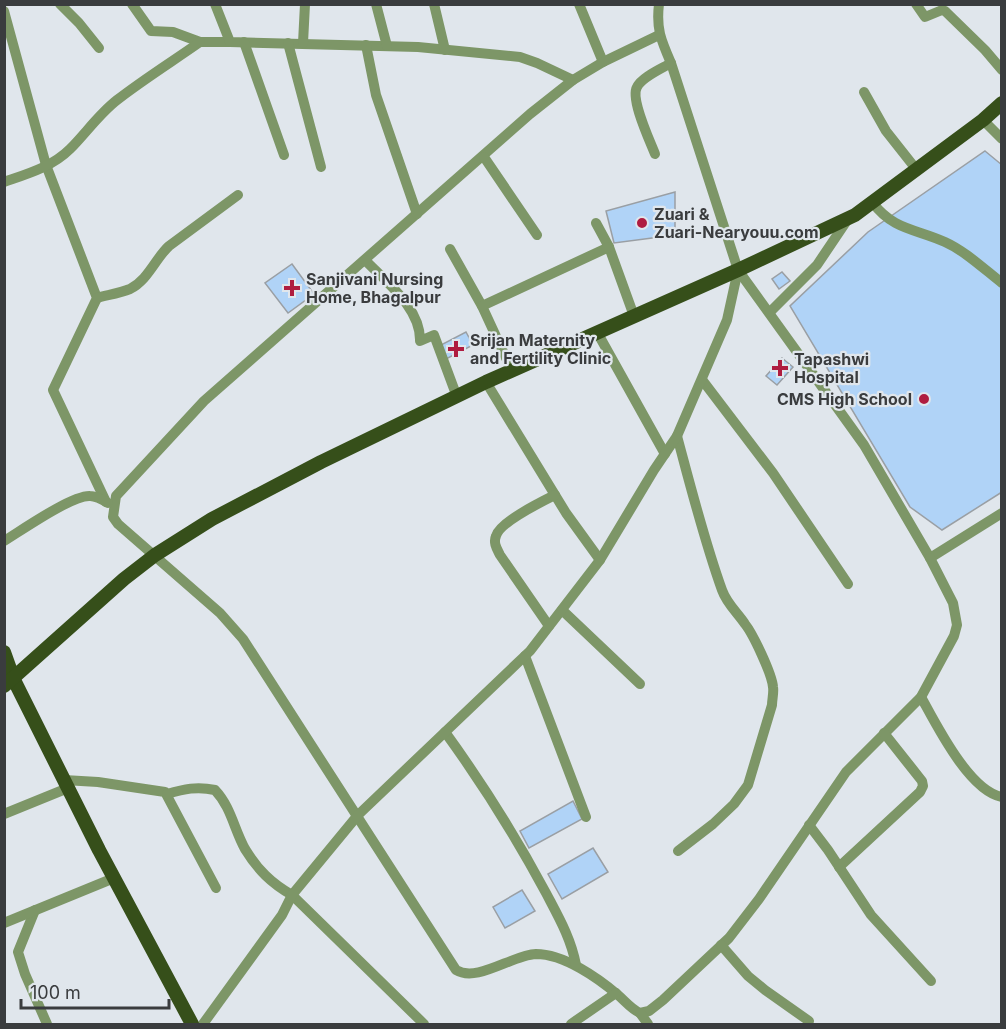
<svg xmlns="http://www.w3.org/2000/svg" width="1006" height="1029" viewBox="0 0 1006 1029" font-family="Inter,sans-serif">
<rect width="100%" height="100%" fill="#e0e6ec"/>
<g fill="#b0d3f7" stroke="#9a9fa4" stroke-width="1.5">
<polygon points="985,151 1002,165 1002,492 942,530 910,507 790,306 868,232"/>
<polygon points="675,192 675,235 614,243 606,211"/>
<polygon points="292,264 314,294 288,313 265,283"/>
<polygon points="782,272 790,281 779,289 772,279"/>
<polygon points="466,332 473,345 446,359 439,346"/>
<polygon points="782,358 793,367 777,385 766,376"/>
<polygon points="573,801 582,819 529,848 520,831"/>
<polygon points="593,848 608,872 562,899 548,874"/>
<polygon points="522,890 535,911 505,928 493,907"/>
</g>
<g fill="none" stroke-linecap="round" stroke-linejoin="round">
<g stroke="#7d9667" stroke-width="10">
<polyline points="60,4 79,23 99,48"/>
<polyline points="132,4 151,31 173,32 200,42 230,42"/>
<polyline points="215,4 230,42 418,47 520,57 537,63 573,80"/>
<polyline points="376,4 387,46"/>
<polyline points="434,4 445,50"/>
<polyline points="579,4 603,62"/>
<path d="M659 4C656 29 661 40 671 63L738 270 864 445 930 558 1002 513"/>
<polyline points="916,4 925,17 942,10 945,11 985,50 1002,70"/>
<polyline points="4,11 46,165 97,298 53,390 106,502"/>
<path d="M659 35 603 62 573 80 530 114 204 401 116 496 113 517 118 524 220 613 243 639 456 970C477 983 512 955 536 954 564 954 598 978 618 995 625 1001 631 1009 640 1013L649 1011 663 1000 729 938 759 899 846 772 921 697 954 636 957 625 953 603 930 558"/>
<polyline points="244,42 284,155"/>
<polyline points="288,43 321,167"/>
<polyline points="303,43 305,4"/>
<polyline points="366,45 376,95 417,214"/>
<polyline points="864,92 886,131 916,169"/>
<polyline points="983,120 1002,139"/>
<path d="M655 154C650 141 630 99 637 87 642 77 661 69 671 63"/>
<polyline points="484,157 537,235"/>
<path d="M4 182C27 174 52 167 70 149 86 133 99 114 117 100 144 79 173 61 200 42"/>
<path d="M873 203C893 230 917 229 945 242 965 251 984 269 1002 283"/>
<polyline points="596,223 609,247 634,316"/>
<polyline points="450,249 482,306 512,371"/>
<path d="M365 260C386 282 421 308 420 341L434 335 457 397"/>
<path d="M97 298C108 295 120 293 130 289 148 280 155 259 169 246L238 195"/>
<polyline points="482,306 609,247"/>
<polyline points="770,312 817,265 848,219"/>
<polyline points="597,332 665,454"/>
<polyline points="703,381 773,473 848,584"/>
<polyline points="486,382 566,513 600,560"/>
<path d="M677 436C691 488 704 540 722 590 727 604 737 612 745 624 753 634 772 674 773 687 774 693 772 699 772 705L748 785 734 804 713 824 678 851"/>
<path d="M4 541C22 530 72 495 90 496 95 496 103 500 108 503"/>
<polyline points="562,610 640,684"/>
<path d="M549 626 500 555C497 549 493 543 496 536 500 522 541 502 555 495"/>
<polyline points="525,656 586,817"/>
<path d="M921 697C936 724 969 791 1002 797"/>
<path d="M445 732C482 783 516 837 546 893 558 916 571 938 576 965"/>
<polyline points="64,780 98,782 165,792 216,888"/>
<path d="M167 794C184 789 197 786 215 790 231 807 234 829 245 849 258 870 271 883 292 895L424 1024"/>
<polyline points="4,814 68,788"/>
<polyline points="809,825 828,850 871,915 931,981"/>
<polyline points="839,867 920,792 923,786 922,781 884,733"/>
<polyline points="35,910 18,952 25,974 47,1024"/>
<polyline points="4,923 114,878"/>
<polyline points="721,945 748,976 765,990 809,1021"/>
<polyline points="640,1013 648,1024"/>
<polyline points="203,1024 282,915 292,895 358,815 530,651 600,560 654,470 677,436 727,320 738,270"/>
<polyline points="571,1024 616,993"/>
</g>
<g stroke="#364f1a" stroke-width="14">
<polyline points="4,652 14,680 99,850 192,1024"/>
<polyline points="4,686 124,579 155,555 212,519 321,462 486,382 738,270 855,215 983,120 1002,103"/>
</g>
</g>
<g fill="#af1c40" stroke="#e0e6ec" stroke-width="2">
<circle cx="642" cy="223" r="6"/>
<path d="M289 279h6v6h6v6h-6v6h-6v-6h-6v-6h6z"/>
<path d="M453 340h6v6h6v6h-6v6h-6v-6h-6v-6h6z"/>
<path d="M777 359h6v6h6v6h-6v6h-6v-6h-6v-6h6z"/>
<circle cx="924" cy="399" r="6"/>
</g>
<g text-anchor="middle" stroke-width="4.5" stroke-linejoin="round" paint-order="stroke">
<g font-size="16" font-weight="bold" fill="#3a3c3e" stroke="#e0e6ec" text-anchor="start">
<text x="654" y="220">Zuari &amp;<tspan x="654" dy="18">Zuari-Nearyouu.com</tspan></text>
<text x="306" y="285">Sanjivani Nursing<tspan x="306" dy="18">Home, Bhagalpur</tspan></text>
<text x="470" y="346">Srijan Maternity<tspan x="470" dy="18">and Fertility Clinic</tspan></text>
<text x="794" y="365">Tapashwi<tspan x="794" dy="18">Hospital</tspan></text>
<text x="912" y="405" text-anchor="end">CMS High School</text>
</g>
</g>
<rect width="1006" height="1029" fill="none" stroke="#3a3c3e" stroke-width="12"/>
<path d="M21 999v9h148v-9" fill="none" stroke="#3a3c3e" stroke-width="3"/>
<text x="30" y="999" font-size="18" fill="#3a3c3e" stroke="#e0e6ec" stroke-width="4.5" paint-order="stroke">100 m</text>
</svg>
